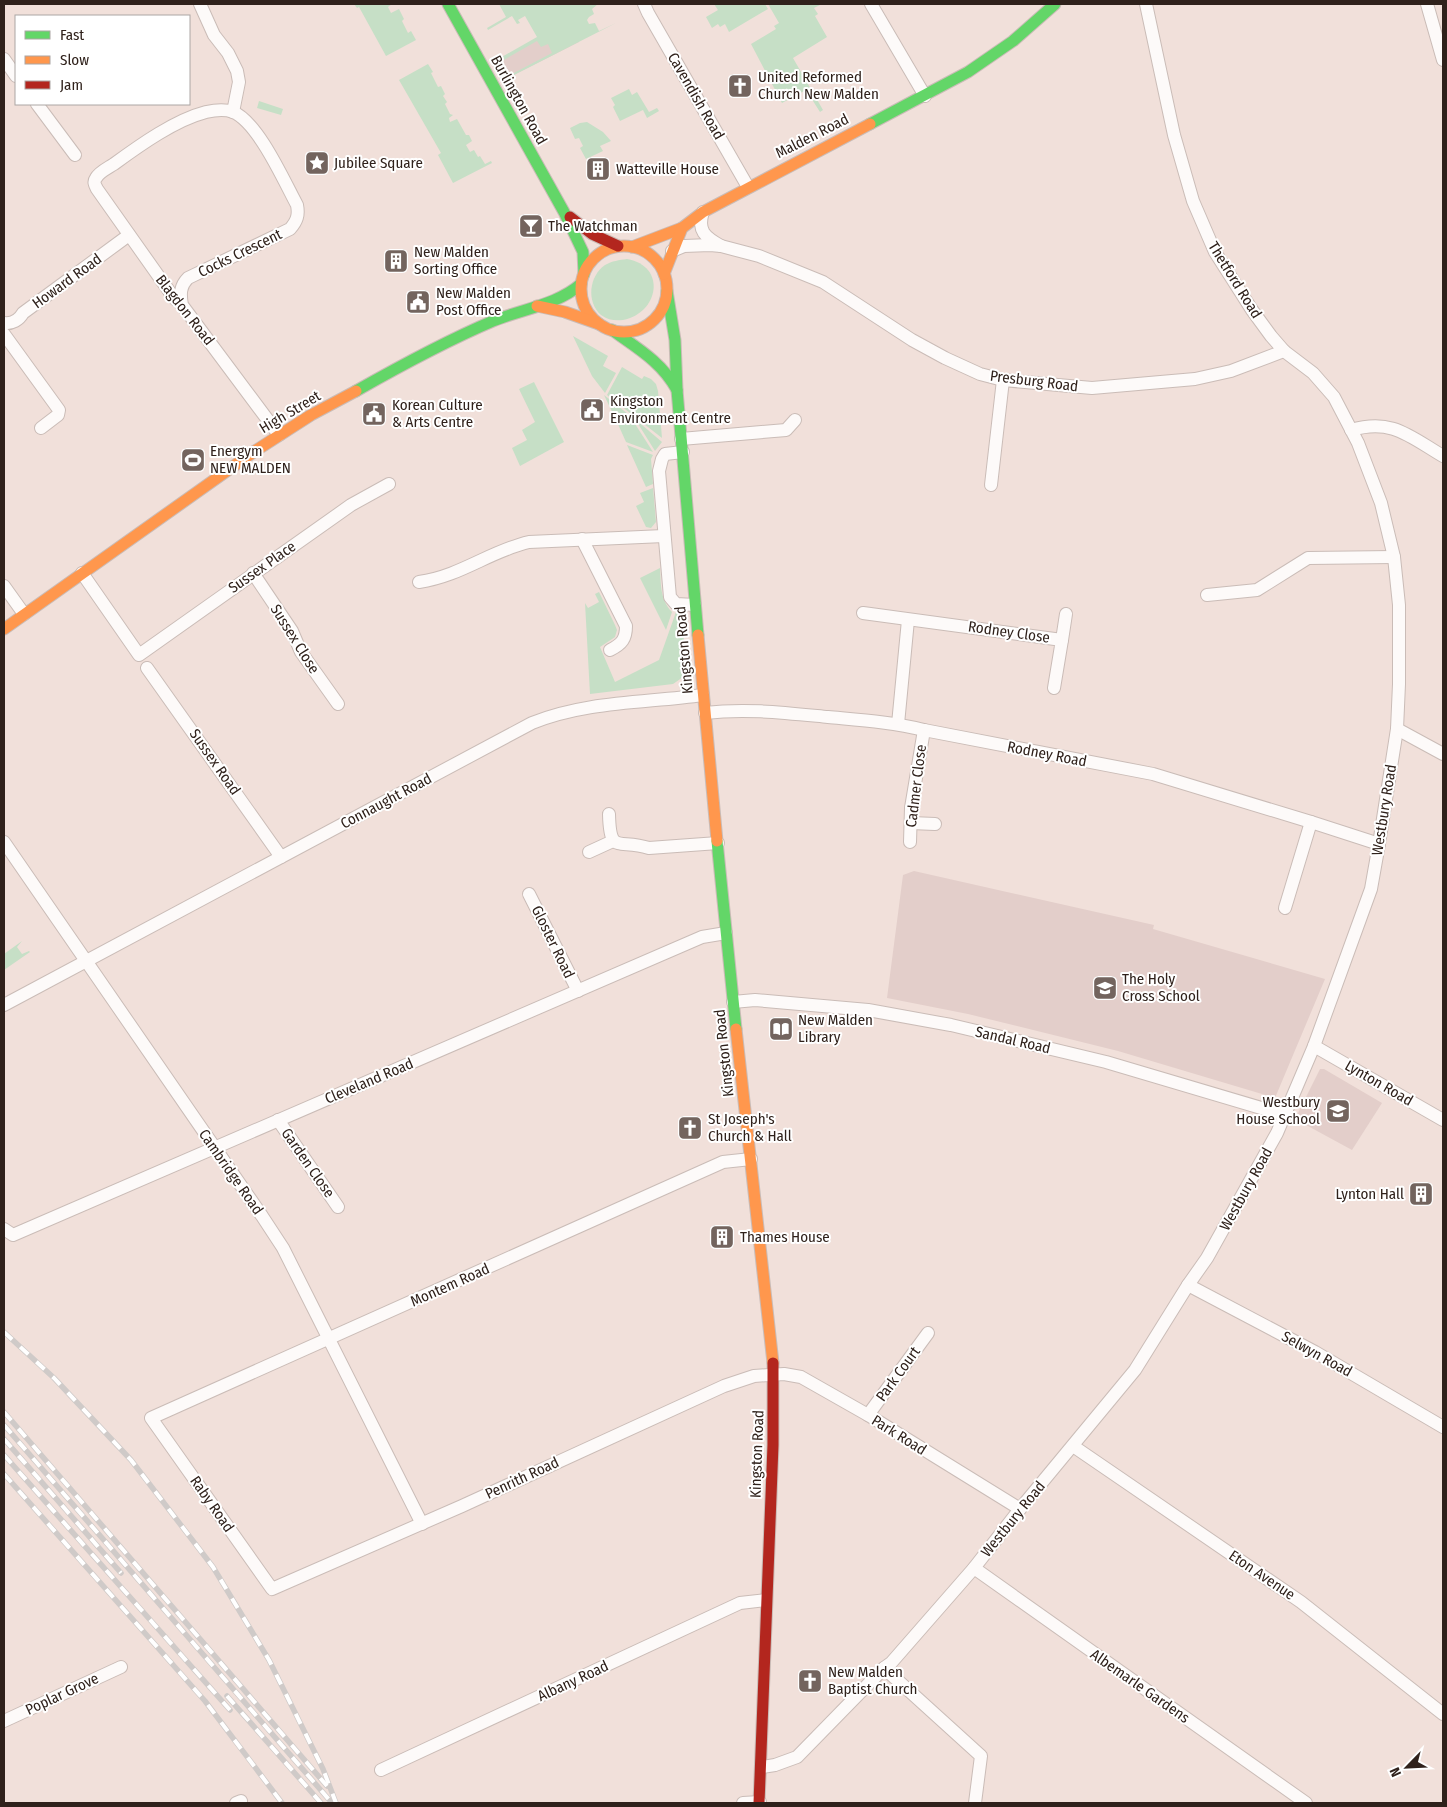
<svg xmlns="http://www.w3.org/2000/svg" width="1447" height="1807" viewBox="0 0 1447 1807" font-family="'Fira Sans Condensed',sans-serif">
<rect width="100%" height="100%" fill="#f1e0da"/>
<g fill="#e3ceca">
<polygon points="569,21 579,42 510,77 501,59"/>
<polygon points="914,871 1154,925 1153,929 1325,979 1275,1098 1118,1051 968,1014 887,998 903,875"/>
<polygon points="1320,1069 1324,1069 1382,1103 1352,1150 1295,1119"/>
</g>
<g fill="#c6dfc6">
<polygon points="354,4 370,4 371,5 374,4 392,4 388,7 391,13 399,9 404,19 402,21 408,33 411,31 416,40 386,56 359,7 357,8"/>
<polygon points="499,4 598,4 592,9 594,14 589,17 587,20 589,24 595,23 599,31 616,23 510,77 510,75 552,53 548,44 541,47 537,41 502,61 500,58 537,37 525,16 518,20 520,23 517,24 512,16 488,30 487,28 506,17"/>
<polygon points="714,4 765,4 768,9 729,32 725,24 720,27 718,24 712,28 706,17 718,10"/>
<polygon points="768,4 822,4 814,8 818,14 815,16 827,37 793,58 823,110 820,112 806,90 782,103 751,44 776,29 774,26 779,23"/>
<polygon points="428,64 433,72 431,73 438,87 441,86 445,94 443,96 447,102 445,104 450,114 453,115 449,118 450,122 457,119 466,135 469,135 472,141 466,145 470,152 474,150 478,157 480,156 485,164 491,161 492,163 453,183 438,155 441,153 399,80"/>
<polygon points="629,89 632,95 637,92 649,112 657,108 659,111 647,118 643,110 620,121 613,107 615,105 611,98"/>
<polygon points="259,101 283,109 281,115 257,108"/>
<polygon points="587,122 603,132 611,141 600,146 603,151 586,159 580,148 583,146 579,138 575,139 570,128 580,123"/>
<path d="M627 259C667 266 659 313 623 320 615 321 608 320 601 315 586 302 589 276 605 265 612 261 619 260 627 259Z"/>
<polygon points="573,336 608,356 603,366 616,373 605,393 592,376"/>
<polygon points="622,367 642,379 644,376 651,379 656,384 658,391 662,438 607,395"/>
<polygon points="534,382 564,442 520,466 512,448 527,440 522,430 535,422 519,389"/>
<polygon points="604,395 628,414 616,420"/>
<polygon points="630,416 653,452 626,442 617,422"/>
<polygon points="635,419 662,442 655,451"/>
<polygon points="627,445 653,455 651,459 653,484 646,487"/>
<polygon points="653,488 656,522 651,528 646,527 636,506 644,502 640,493"/>
<path d="M660 568C661 584 660 600 672 612L666 630 640 578Z"/>
<path d="M599 592 615 625 617 630 615 637 600 647 615 682 659 660 676 612 682 614 686 669C685 677 679 680 673 684L590 694 585 603 588 608 599 602 595 594Z"/>
<polygon points="22,941 17,947 22,954 29,951 30,952 4,970 4,954"/>
</g>
<g fill="none" stroke-linecap="round" stroke-linejoin="round">
<defs>
<g id="street">
<polyline points="200,4 214,35 228,53 237,71 239,82 233,112"/>
<polyline points="644,4 648,13 748,187"/>
<polyline points="871,4 925,96"/>
<polyline points="1427,4 1443,60"/>
<polyline points="4,59 16,76"/>
<polyline points="37,104 75,155"/>
<path d="M703 212C697 231 705 237 721 246"/>
<polyline points="672,251 684,246 710,245 721,246 759,256 823,282 912,340 945,358 980,374 1003,380 1092,388 1195,379 1231,371 1284,351"/>
<path d="M182 305C180 294 180 286 188 278L290 229C297 221 299 215 297 205 284 181 258 122 233 112 225 109 215 110 206 112 175 120 140 145 114 164 108 168 99 172 96 178 93 182 95 185 97 189L174 298 182 305 279 435"/>
<path d="M4 323C12 324 19 320 23 313L129 235"/>
<polyline points="4,334 59,410 58,415 41,428"/>
<path d="M1351 430C1392 418 1409 436 1443 456"/>
<polyline points="681,439 786,430 795,420"/>
<polyline points="683,452 665,454 662,459 659,471 670,597 676,604 695,605"/>
<polyline points="991,485 1003,380"/>
<path d="M582 539 626 626C626 639 622 644 610 650"/>
<polyline points="82,573 139,655 351,505 389,484"/>
<polyline points="253,573 292,631 301,652 338,704"/>
<path d="M419 582C461 576 490 551 529 542L664 536"/>
<polyline points="4,586 24,614"/>
<polyline points="1207,595 1257,590 1308,558 1394,557"/>
<polyline points="863,613 1062,640 1054,688"/>
<polyline points="1062,640 1066,614"/>
<polyline points="147,668 281,857"/>
<path d="M705 713C746 708 787 713 828 717 860 720 892 722 924 730L1153 774 1311 822 1379 844"/>
<polyline points="898,724 908,620"/>
<polyline points="1397,729 1443,754"/>
<path d="M609 814C610 856 618 838 649 848L718 843"/>
<polyline points="911,823 935,824"/>
<polyline points="4,842 262,1216 283,1248 422,1524"/>
<polyline points="910,842 911,808 924,730"/>
<polyline points="589,852 613,841"/>
<polyline points="529,894 578,991"/>
<polyline points="1285,908 1311,822"/>
<polyline points="733,1002 755,1000 868,1010 951,1025 1106,1062 1285,1115"/>
<path d="M4 1005 532 723C587 701 645 703 703 695"/>
<polyline points="1314,1046 1443,1120"/>
<polyline points="278,1120 338,1207"/>
<polyline points="751,1159 723,1162 151,1418 272,1589 462,1506 724,1386 754,1376 784,1374 801,1377 868,1415 1020,1509"/>
<polyline points="4,1229 13,1235 702,937 726,933"/>
<polyline points="1188,1285 1315,1352 1443,1427"/>
<polyline points="868,1415 928,1333"/>
<polyline points="1073,1446 1301,1602 1443,1714"/>
<polyline points="974,1568 1306,1803"/>
<polyline points="884,1668 981,1756 975,1803"/>
<polyline points="4,1721 121,1667"/>
<polyline points="762,1767 775,1765 797,1757 884,1668 891,1663 974,1568 1020,1509 1135,1370 1188,1285 1207,1258 1277,1133 1314,1046 1371,889 1379,844 1397,729 1399,684 1399,605 1394,557 1381,503 1358,443 1334,397 1313,373 1284,351 1271,336 1252,310 1215,252 1193,201 1174,135 1146,4"/>
<polyline points="381,1770 740,1603 766,1600"/>
<polyline points="236,1803 241,1801"/>
<polyline points="743,1803 760,1802"/>
</g>
<g id="fast">
<polyline points="448,4 564,212 583,252 584,274"/>
<polyline points="870,124 968,72 1013,41 1055,4"/>
<polyline points="667,291 675,340 677,390 698,635"/>
<path d="M612 330C637 348 662 362 677 390"/>
<path d="M356 391C400 366 446 341 493 321 522 309 557 305 581 284"/>
<polyline points="717,841 736,1029"/>
</g>
<g id="slow">
<circle cx="624" cy="289" r="43"/>
<polyline points="632,247 682,228"/>
<polyline points="664,274 682,228 703,212 870,124"/>
<polyline points="537,306 565,312 599,324"/>
<polyline points="4,629 255,451 311,415 356,391"/>
<polyline points="698,635 717,841"/>
<polyline points="736,1029 773,1363"/>
</g>
<g id="jam">
<polyline points="570,217 592,234 618,246"/>
<polyline points="759,1803 773,1445 773,1363"/>
</g>
</defs>
<use href="#street" stroke="#cabcb7" stroke-width="14"/>
<use href="#fast" stroke="#cabcb7" stroke-width="13"/>
<use href="#slow" stroke="#cabcb7" stroke-width="13"/>
<use href="#jam" stroke="#cabcb7" stroke-width="13"/>
<use href="#street" stroke="#fdfaf9" stroke-width="12"/>
<use href="#fast" stroke="#63d668" stroke-width="11"/>
<use href="#slow" stroke="#ff974d" stroke-width="11"/>
<use href="#jam" stroke="#b3261e" stroke-width="11"/>
<defs>
<g id="rail">
<polyline points="4,1332 54,1378 131,1460 213,1567 269,1660 323,1769 336,1803"/>
<polyline points="4,1412 327,1786"/>
<polyline points="4,1425 332,1803"/>
<polyline points="4,1439 121,1573"/>
<polyline points="4,1455 230,1710"/>
<polyline points="4,1474 205,1701 282,1803"/>
<polyline points="227,1696 321,1803"/>
</g>
</defs>
<use href="#rail" stroke="#cfcac8" stroke-width="5.5"/>
<use href="#rail" stroke="#fff" stroke-width="4" stroke-dasharray="11" stroke-linecap="butt"/>
</g>
<defs>
<symbol id="church-square" viewBox="-11 -11 22 22"><rect x="-9" y="-9" width="18" height="18" rx="4" fill="#73645e" stroke="#fff"/><path d="M-1.2-6h2.4v3.5h3.3v2.4h-3.3V6h-2.4V-.1h-3.3v-2.4h3.3Z" fill="#fff"/></symbol>
<symbol id="sight-square" viewBox="-11 -11 22 22"><rect x="-9" y="-9" width="18" height="18" rx="4" fill="#73645e" stroke="#fff"/><path d="M0-6L1.8-2.2L6-1.7L2.9 1.2L3.7 5.4L0 3.3L-3.7 5.4L-2.9 1.2L-6-1.7L-1.8-2.2Z" fill="#fff"/></symbol>
<symbol id="building-square" viewBox="-11 -11 22 22"><rect x="-9" y="-9" width="18" height="18" rx="4" fill="#73645e" stroke="#fff"/><path d="M-4-6H4V6H1V3H-1V6H-4ZM-2.5-4.3h1.7v1.8h-1.7ZM.8-4.3h1.7v1.8H.8ZM-2.5-1h1.7V.8h-1.7ZM.8-1h1.7V.8H.8Z" fill="#fff"/></symbol>
<symbol id="bar-square" viewBox="-11 -11 22 22"><rect x="-9" y="-9" width="18" height="18" rx="4" fill="#73645e" stroke="#fff"/><path d="M-6-5H6L.8 .8V4.5H3.5V6h-7V4.5H-.8V.8Z" fill="#fff"/></symbol>
<symbol id="civic-square" viewBox="-11 -11 22 22"><rect x="-9" y="-9" width="18" height="18" rx="4" fill="#73645e" stroke="#fff"/><path d="M-.6-6.5H3V-4.5H.6V-3L4-1V1h2V6H-6V1h2V-1L-.6-3ZM-1.2 2.5V6h2.4V2.5Z" fill="#fff"/></symbol>
<symbol id="stadium-square" viewBox="-11 -11 22 22"><rect x="-9" y="-9" width="18" height="18" rx="4" fill="#73645e" stroke="#fff"/><path d="M0-5a6.5 5 0 1 0 0 10a6.5 5 0 1 0 0-10ZM-3.5-1.8h7v3.6h-7Z" fill="#fff"/></symbol>
<symbol id="school-square" viewBox="-11 -11 22 22"><rect x="-9" y="-9" width="18" height="18" rx="4" fill="#73645e" stroke="#fff"/><path d="M0-5L7-2L0 1L-7-2ZM-4 1L0 2.5L4 1V4Q0 6-4 4Z" fill="#fff"/></symbol>
<symbol id="library-square" viewBox="-11 -11 22 22"><rect x="-9" y="-9" width="18" height="18" rx="4" fill="#73645e" stroke="#fff"/><path d="M-6-4Q-3-5.5-.7-3.5V5Q-3 3-6 4ZM6-4Q3-5.5 .7-3.5V5Q3 3 6 4Z" fill="#fff"/></symbol>
</defs>
<g fill-rule="evenodd">
<use href="#church-square" x="726" y="72" width="28" height="28"/>
<use href="#sight-square" x="303" y="149" width="28" height="28"/>
<use href="#building-square" x="584" y="155" width="28" height="28"/>
<use href="#bar-square" x="517" y="212" width="28" height="28"/>
<use href="#building-square" x="382" y="247" width="28" height="28"/>
<use href="#civic-square" x="404" y="288" width="28" height="28"/>
<use href="#civic-square" x="578" y="396" width="28" height="28"/>
<use href="#civic-square" x="360" y="400" width="28" height="28"/>
<use href="#stadium-square" x="179" y="446" width="28" height="28"/>
<use href="#school-square" x="1091" y="974" width="28" height="28"/>
<use href="#library-square" x="767" y="1015" width="28" height="28"/>
<use href="#school-square" x="1324" y="1097" width="28" height="28"/>
<use href="#church-square" x="676" y="1114" width="28" height="28"/>
<use href="#building-square" x="1407" y="1180" width="28" height="28"/>
<use href="#building-square" x="708" y="1223" width="28" height="28"/>
<use href="#church-square" x="796" y="1667" width="28" height="28"/>
</g>
<g text-anchor="middle" stroke-width="4" stroke-linejoin="round" paint-order="stroke">
<g font-size="15" fill="#2f211b" stroke="#fff" text-anchor="start">
<text x="758" y="82">United Reformed<tspan x="758" dy="17">Church New Malden</tspan></text>
<text x="334" y="168">Jubilee Square</text>
<text x="616" y="174">Watteville House</text>
<text x="548" y="231">The Watchman</text>
<text x="414" y="257">New Malden<tspan x="414" dy="17">Sorting Office</tspan></text>
<text x="436" y="298">New Malden<tspan x="436" dy="17">Post Office</tspan></text>
<text x="610" y="406">Kingston<tspan x="610" dy="17">Environment Centre</tspan></text>
<text x="392" y="410">Korean Culture<tspan x="392" dy="17">&amp; Arts Centre</tspan></text>
<text x="210" y="456">Energym<tspan x="210" dy="17">NEW MALDEN</tspan></text>
<text x="1122" y="984">The Holy<tspan x="1122" dy="17">Cross School</tspan></text>
<text x="798" y="1025">New Malden<tspan x="798" dy="17">Library</tspan></text>
<text x="1320" y="1107" text-anchor="end">Westbury<tspan x="1320" dy="17">House School</tspan></text>
<text x="708" y="1124">St Joseph's<tspan x="708" dy="17">Church &amp; Hall</tspan></text>
<text x="1404" y="1199" text-anchor="end">Lynton Hall</text>
<text x="740" y="1242">Thames House</text>
<text x="828" y="1677">New Malden<tspan x="828" dy="17">Baptist Church</tspan></text>
</g>
<g font-size="15" fill="#2f211b" stroke="#fff">
<text transform="translate(696 96) rotate(60)" y="5">Cavendish Road</text>
<text transform="translate(519 100) rotate(61)" y="5">Burlington Road</text>
<text transform="translate(812 136) rotate(-27)" y="5">Malden Road</text>
<text transform="translate(240 253) rotate(-26)" y="5">Cocks Crescent</text>
<text transform="translate(1235 280) rotate(58)" y="5">Thetford Road</text>
<text transform="translate(67 281) rotate(-36)" y="5">Howard Road</text>
<text transform="translate(185 310) rotate(52)" y="5">Blagdon Road</text>
<text transform="translate(1034 381) rotate(7)" y="5">Presburg Road</text>
<text transform="translate(290 412) rotate(-31)" y="5">High Street</text>
<text transform="translate(262 567) rotate(-35)" y="5">Sussex Place</text>
<text transform="translate(1009 632) rotate(8)" y="5">Rodney Close</text>
<text transform="translate(295 639) rotate(58)" y="5">Sussex Close</text>
<text transform="translate(684 650) rotate(-95)" y="5">Kingston Road</text>
<text transform="translate(1047 754) rotate(11)" y="5">Rodney Road</text>
<text transform="translate(215 762) rotate(55)" y="5">Sussex Road</text>
<text transform="translate(916 786) rotate(-83)" y="5">Cadmer Close</text>
<text transform="translate(386 801) rotate(-28)" y="5">Connaught Road</text>
<text transform="translate(1384 810) rotate(-81)" y="5">Westbury Road</text>
<text transform="translate(553 942) rotate(64)" y="5">Gloster Road</text>
<text transform="translate(1013 1040) rotate(13)" y="5">Sandal Road</text>
<text transform="translate(724 1053) rotate(-96)" y="5">Kingston Road</text>
<text transform="translate(369 1081) rotate(-23)" y="5">Cleveland Road</text>
<text transform="translate(1379 1083) rotate(30)" y="5">Lynton Road</text>
<text transform="translate(308 1163) rotate(55)" y="5">Garden Close</text>
<text transform="translate(231 1172) rotate(55)" y="5">Cambridge Road</text>
<text transform="translate(1246 1189) rotate(-61)" y="5">Westbury Road</text>
<text transform="translate(450 1285) rotate(-24)" y="5">Montem Road</text>
<text transform="translate(1317 1354) rotate(29)" y="5">Selwyn Road</text>
<text transform="translate(898 1374) rotate(-54)" y="5">Park Court</text>
<text transform="translate(899 1435) rotate(32)" y="5">Park Road</text>
<text transform="translate(757 1454) rotate(-88)" y="5">Kingston Road</text>
<text transform="translate(522 1478) rotate(-25)" y="5">Penrith Road</text>
<text transform="translate(212 1504) rotate(55)" y="5">Raby Road</text>
<text transform="translate(1013 1519) rotate(-51)" y="5">Westbury Road</text>
<text transform="translate(1262 1575) rotate(34)" y="5">Eton Avenue</text>
<text transform="translate(573 1681) rotate(-25)" y="5">Albany Road</text>
<text transform="translate(1140 1686) rotate(35)" y="5">Albemarle Gardens</text>
<text transform="translate(62 1694) rotate(-25)" y="5">Poplar Grove</text>
</g>
</g>
<rect width="1447" height="1807" fill="none" stroke="#2f211b" stroke-width="10"/>
<rect x="15" y="15" width="175" height="90" fill="#ffffff" stroke="#aca6a4"/>
<rect x="25" y="31" width="25" height="8" fill="#63d668" stroke="#aca6a4"/>
<text x="60" y="40" font-size="15" fill="#2f211b">Fast</text>
<rect x="25" y="56" width="25" height="8" fill="#ff974d" stroke="#aca6a4"/>
<text x="60" y="65" font-size="15" fill="#2f211b">Slow</text>
<rect x="25" y="81" width="25" height="8" fill="#b3261e" stroke="#aca6a4"/>
<text x="60" y="90" font-size="15" fill="#2f211b">Jam</text>
<g transform="translate(1407 1767) rotate(246)" stroke="#ffffff" stroke-width="4" paint-order="stroke">
<path d="M0-4L9 19L0 12L-9 19Z" fill="#2f211b"/>
<text y="-8" font-size="14" font-weight="bold" text-anchor="middle" fill="#2f211b">N</text>
</g>
</svg>
